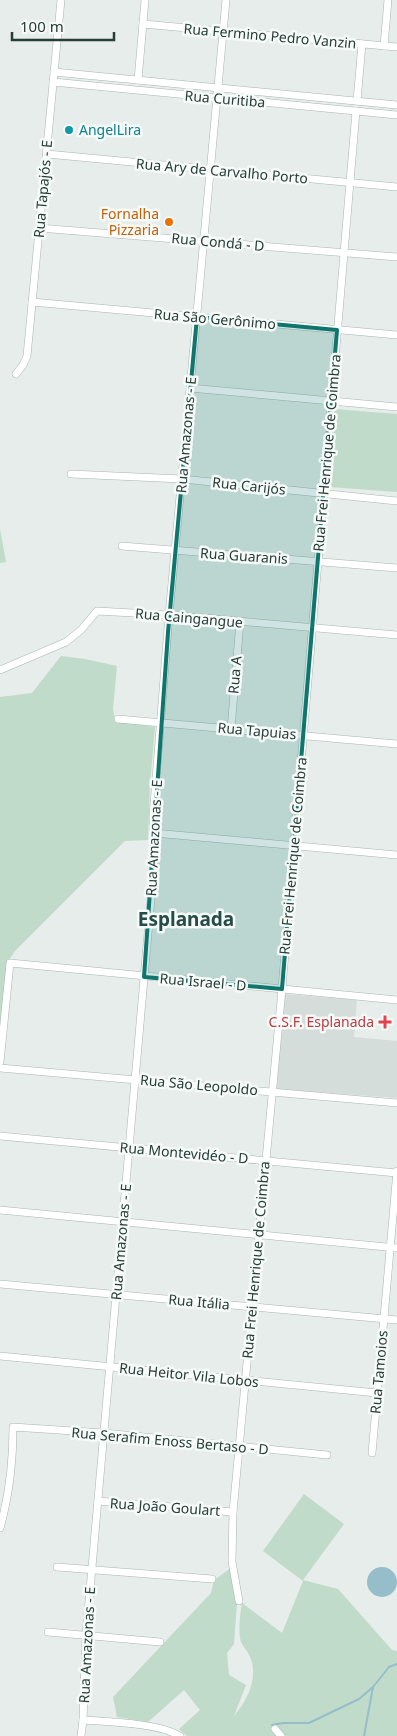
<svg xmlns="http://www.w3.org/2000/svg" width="397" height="1736" viewBox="0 0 397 1736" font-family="'Noto Sans',sans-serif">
<rect width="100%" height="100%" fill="#e6edea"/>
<polygon fill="#d4ddd9" points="284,994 357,1000 354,1037 397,1041 397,1098 277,1089"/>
<g fill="#c1dbca">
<polygon points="335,409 397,414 397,492 329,487"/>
<polygon points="0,529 6,562 0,563"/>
<polygon points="61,656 85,659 117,666 113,709 115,721 155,727 150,785 148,840 125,841 15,951 7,963 0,1026 0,697 32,693"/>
<path d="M304 1494 344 1524 303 1580 338 1589 392 1650 397 1651V1736H187L179 1729 200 1710 184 1690 148 1722 117 1717 113 1697 211 1593 214 1580 231 1568 237 1602 234 1644 227 1653 229 1675 246 1685 234 1716C247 1700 258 1680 251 1659 249 1653 244 1648 241 1642 238 1634 240 1613 242 1603L282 1633 303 1581 263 1551Z"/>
</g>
<circle fill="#95beca" cx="382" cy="1582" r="15"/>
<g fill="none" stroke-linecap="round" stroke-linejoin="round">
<g stroke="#95beca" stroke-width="2">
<polyline points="272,1725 283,1723 309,1723 359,1699 373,1687 389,1667 397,1664"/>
<polyline points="364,1736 373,1687"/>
</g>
<defs>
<g id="minor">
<polyline points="143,24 397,47"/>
<polyline points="384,46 388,0"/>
<polyline points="54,72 397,105"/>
<polyline points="138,80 145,0"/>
<polyline points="53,82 397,115"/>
<polyline points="357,101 362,44"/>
<polyline points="47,154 397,187"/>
<polyline points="39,228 397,257"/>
<polyline points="32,302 397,335"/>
<polyline points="16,374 23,365 27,356 61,0"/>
<polyline points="190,388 397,407"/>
<polyline points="71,474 182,479 397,501"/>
<polyline points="122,546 397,568"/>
<polyline points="0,670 66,642 81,630 97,611 169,615 397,635"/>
<polyline points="118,719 397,744"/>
<polyline points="231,729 240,622"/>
<polyline points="154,833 397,855"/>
<polyline points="0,1062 10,963 397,1000"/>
<polyline points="0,1068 397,1103"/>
<polyline points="0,1136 397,1173"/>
<polyline points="0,1210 397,1248"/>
<polyline points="0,1284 397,1320"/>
<polyline points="0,1356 377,1393"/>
<polyline points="372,1453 397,1171"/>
<polyline points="98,1501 233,1512"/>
<path d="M0 1528C9 1496 13 1460 13 1427L104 1433 327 1455"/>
<polyline points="57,1567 212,1579"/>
<polyline points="239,1601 232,1562 233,1512 281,1000 356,111"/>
<polyline points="48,1632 160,1642"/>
<path d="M83 1720C110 1722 158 1723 180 1736"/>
<polyline points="275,1729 281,1736"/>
<polyline points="81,1736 83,1720 86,1635 155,854 153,817 169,615 226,0"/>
</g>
</defs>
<use href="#minor" stroke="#a9b5b1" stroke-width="8"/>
<use href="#minor" stroke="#fff" stroke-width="7"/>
</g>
<path fill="#0f766e" fill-opacity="0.2" stroke="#0f766e" stroke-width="4" stroke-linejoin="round" d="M197 317 337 330 282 989 144 977 168 632Z"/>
<circle fill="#0f9aa8" stroke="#f6faf8" stroke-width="2" cx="69" cy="130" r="5"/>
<circle fill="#e8710a" stroke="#f6faf8" stroke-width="2" cx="169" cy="222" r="5"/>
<path fill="#e0444e" stroke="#f6faf8" stroke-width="2" d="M382.5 1014.5h5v5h5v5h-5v5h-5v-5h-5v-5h5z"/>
<g text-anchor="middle" stroke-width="5" stroke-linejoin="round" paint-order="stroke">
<g font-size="14" fill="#273d38" stroke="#f6faf8">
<text transform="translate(270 36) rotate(5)" y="5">Rua Fermino Pedro Vanzin</text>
<text transform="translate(225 99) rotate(5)" y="5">Rua Curitiba</text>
<text transform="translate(222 171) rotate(5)" y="5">Rua Ary de Carvalho Porto</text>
<text transform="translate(43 189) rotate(-85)" y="5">Rua Tapajós - E</text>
<text transform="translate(218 242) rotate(5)" y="5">Rua Condá - D</text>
<text transform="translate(215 319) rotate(5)" y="5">Rua São Gerônimo</text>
<text transform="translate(186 435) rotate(-85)" y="5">Rua Amazonas - E</text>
<text transform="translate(327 453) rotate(-85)" y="5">Rua Frei Henrique de Coimbra</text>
<text transform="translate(249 486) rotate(6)" y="5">Rua Carijós</text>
<text transform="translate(244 556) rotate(4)" y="5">Rua Guaranis</text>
<text transform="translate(189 618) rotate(5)" y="5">Rua Caingangue</text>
<text transform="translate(235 675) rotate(-85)" y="5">Rua A</text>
<text transform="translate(257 731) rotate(5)" y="5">Rua Tapuias</text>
<text transform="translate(154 838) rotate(-87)" y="5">Rua Amazonas - E</text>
<text transform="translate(293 856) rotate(-85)" y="5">Rua Frei Henrique de Coimbra</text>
<text transform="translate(203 982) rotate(5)" y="5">Rua Israel - D</text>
<text transform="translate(199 1085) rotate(5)" y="5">Rua São Leopoldo</text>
<text transform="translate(184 1153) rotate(5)" y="5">Rua Montevidéo - D</text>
<text transform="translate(121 1242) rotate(-85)" y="5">Rua Amazonas - E</text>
<text transform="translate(256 1260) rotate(-85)" y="5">Rua Frei Henrique de Coimbra</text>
<text transform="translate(199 1302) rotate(5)" y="5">Rua Itália</text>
<text transform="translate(379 1372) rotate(-85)" y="5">Rua Tamoios</text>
<text transform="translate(189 1375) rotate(6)" y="5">Rua Heitor Vila Lobos</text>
<text transform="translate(170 1441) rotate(5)" y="5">Rua Serafim Enoss Bertaso - D</text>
<text transform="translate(165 1507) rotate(4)" y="5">Rua João Goulart</text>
<text transform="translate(87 1645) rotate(-87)" y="5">Rua Amazonas - E</text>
</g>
<g font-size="14" fill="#0d838f" stroke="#f6faf8" text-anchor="start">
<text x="79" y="135">AngelLira</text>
</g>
<g font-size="14" fill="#c56008" stroke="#f6faf8" text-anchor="end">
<text x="159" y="219">Fornalha<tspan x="159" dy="16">Pizzaria</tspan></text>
</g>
<g font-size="14" fill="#be3a42" stroke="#f6faf8" text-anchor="end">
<text x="374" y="1027">C.S.F. Esplanada</text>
</g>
<g font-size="19" font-weight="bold" fill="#254d46" stroke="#f6faf8">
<text x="186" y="926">Esplanada</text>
</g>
</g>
<path d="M12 32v8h102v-8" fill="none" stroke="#273d38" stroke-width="2.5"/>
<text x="20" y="32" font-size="15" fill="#273d38" stroke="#f6faf8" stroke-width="4" paint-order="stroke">100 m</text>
</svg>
